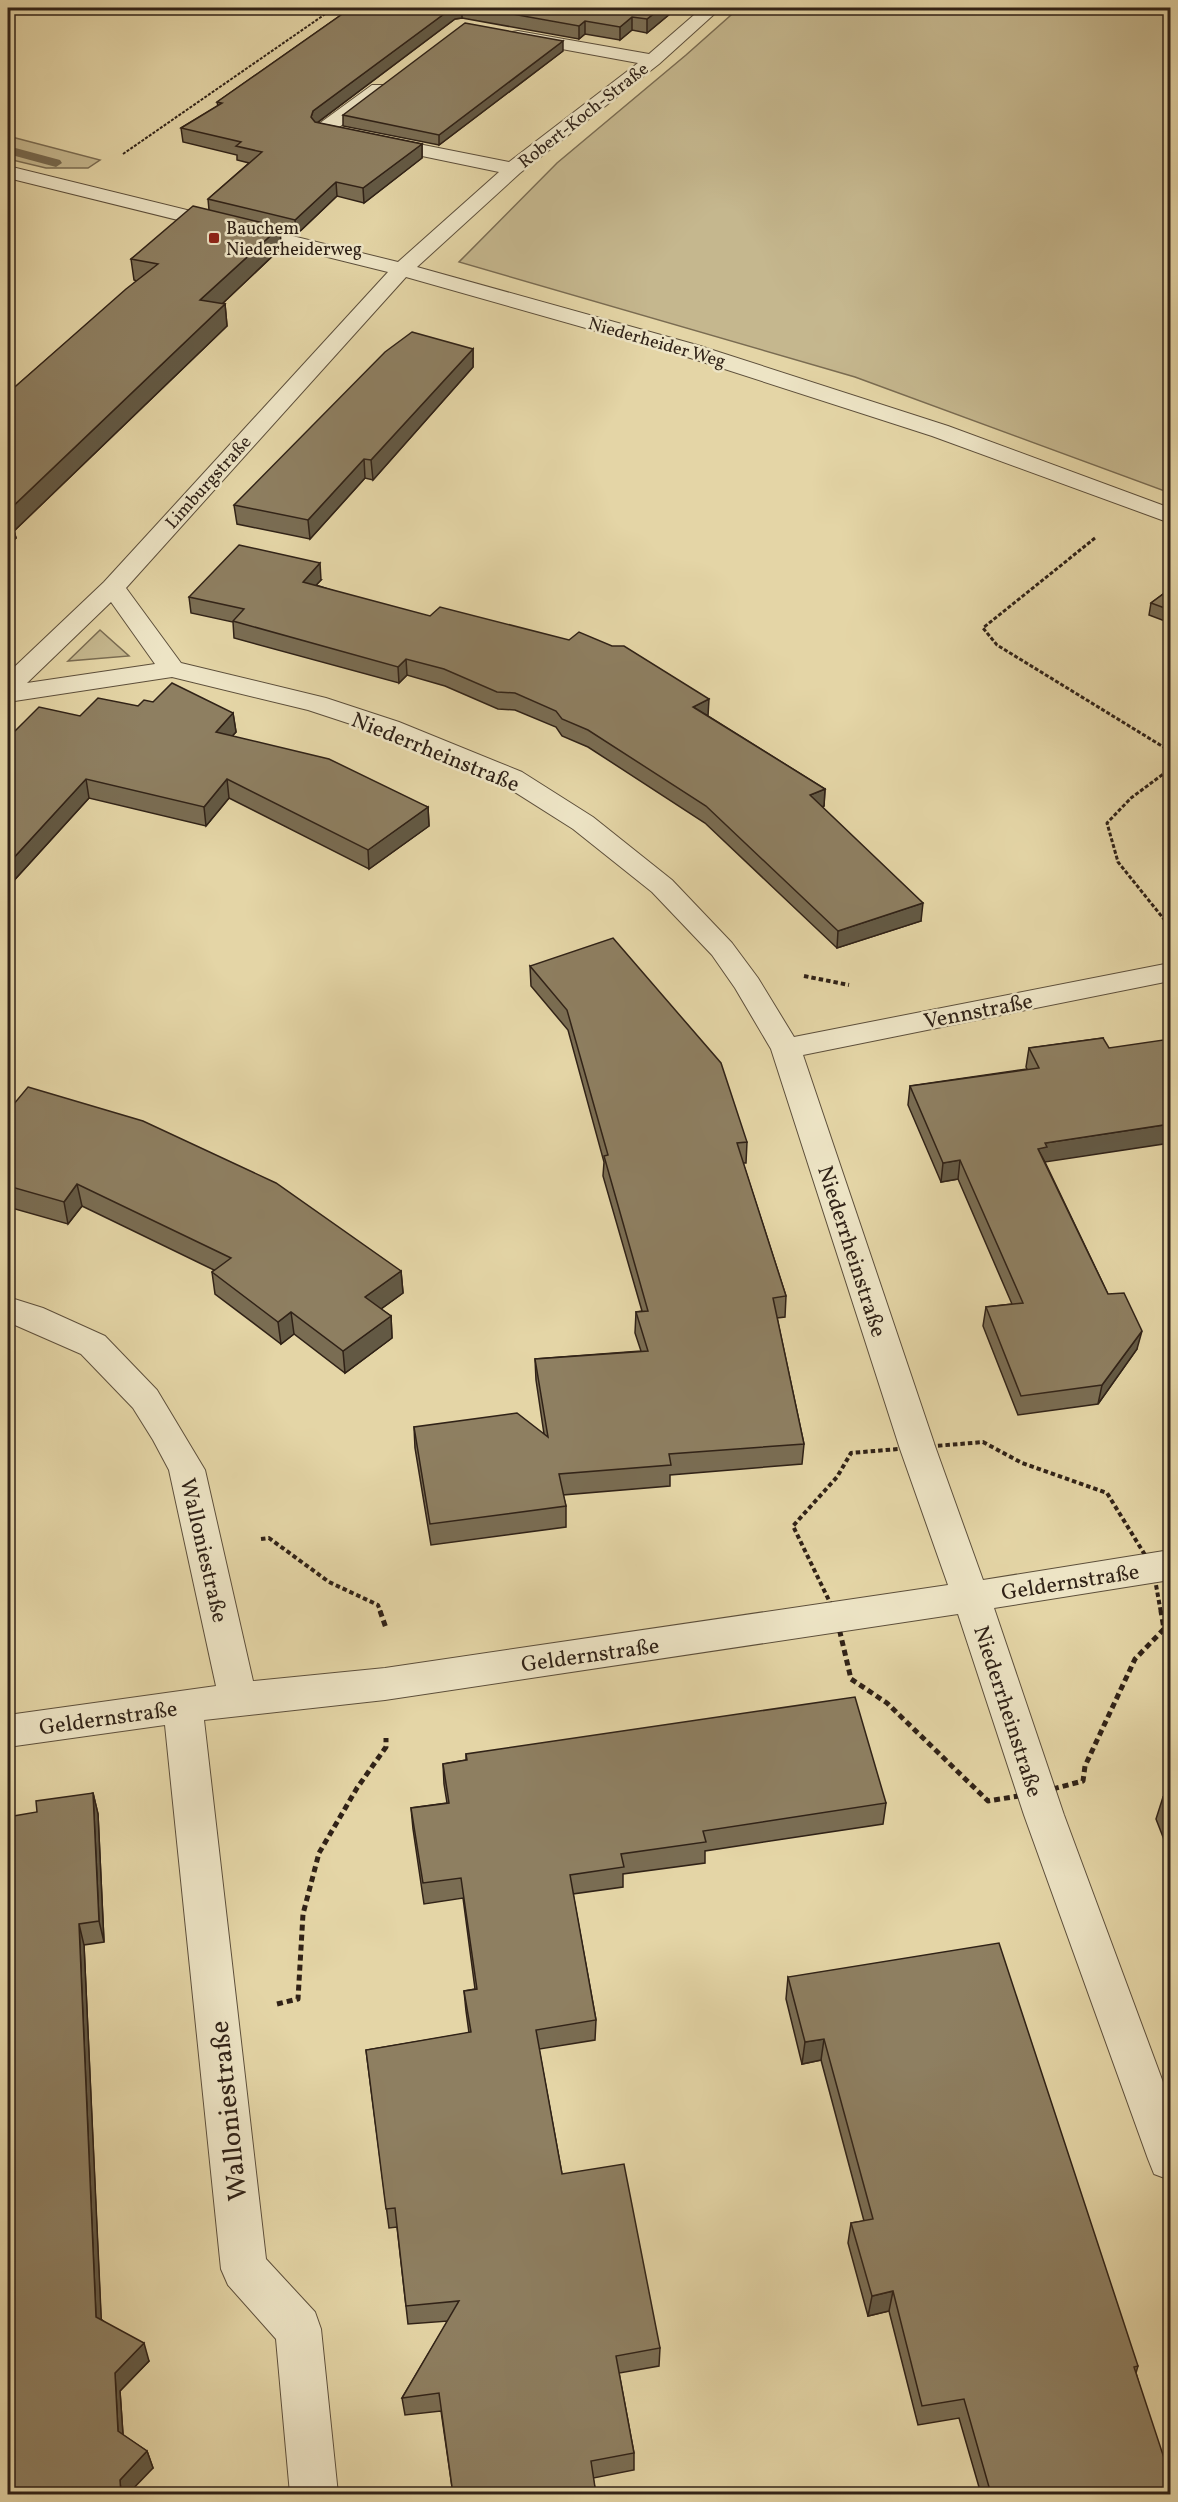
<svg xmlns="http://www.w3.org/2000/svg" width="1178" height="2502" viewBox="0 0 1178 2502" font-family="Vollkorn,serif">
<rect width="100%" height="100%" fill="#e4d5a6"/>
<filter id="stains"><feTurbulence type="fractalNoise" baseFrequency=".00333" numOctaves="4"/><feColorMatrix values="0 0 0 0 .2 0 0 0 0 .09 0 0 0 0 .02 0 0 0 .5 -.17"/></filter>
<radialGradient id="worn" r=".72"><stop offset=".6" stop-color="#630" stop-opacity="0"/><stop offset="1" stop-color="#630" stop-opacity=".3"/></radialGradient>
<g fill="#c5b78e" stroke="#7a6c52" stroke-width="1.5">
<polygon points="739,8 1170,8 1170,493 855,377 459,262 557,163 686,55"/>
<polygon points="8,136 100,160 88,168 46,168 8,159"/>
<polygon points="100,630 129,656 68,661"/>
</g>
<g fill="none" stroke-linecap="round" stroke-linejoin="round">
<polygon fill="#77694f" fill-rule="evenodd" points="8,146 60,160 62,163 56,167 8,154"/>
<defs>
<path id="street" d="M702 8H721L659 64 520 173 417 267 697 345 948 426 1170 508V523L932 436 681 355 406 277 126 588 181 663 326 698 399 722 522 772 593 817 672 880 732 943 758 978 794 1037 1170 963V981L803 1055 936 1449 983 1580 1170 1550V1580L994 1608 1064 1815 1170 2101V2180L1154 2174 1148 2159 1024 1815 958 1614 385 1700 204 1720 266 2259 315 2312 321 2329 338 2494H290L276 2339 228 2285 221 2269 165 1725 8 1747V1715L216 1686 169 1470 153 1440 133 1408 81 1354 8 1322V1297L43 1308 105 1336 157 1390 205 1470 253 1681 385 1668 948 1585 900 1449 771 1049 735 988 712 955 652 892 573 829 502 784 381 734 308 710 172 677 8 702V673L104 582 388 272 8 178V166L398 262 499 172 316 134 314 130 316 126 372 85H384L387 89 384 93 338 128 509 162 638 63 518 41 512 40 509 36 512 32 518 31 649 54ZM111 602 155 664 27 683Z"/>
</defs>
<use href="#street" stroke="#5d4f3b" stroke-width="2"/>
<polyline stroke="#302217" stroke-width="2" stroke-dasharray="3 1.5" stroke-linecap="butt" points="123,154 334,8"/>
<g stroke="#302217" stroke-width="3" stroke-dasharray="4 2" stroke-linecap="butt">
<polyline points="1095,538 983,628 997,645 1170,751"/>
<polyline points="1164,924 1167,923 1118,862 1107,823 1131,798 1170,769"/>
</g>
<g stroke="#302217" stroke-width="4" stroke-dasharray="4.5 3" stroke-linecap="butt">
<polyline points="804,976 849,985"/>
<polyline points="261,1539 269,1538 329,1582 378,1605 381,1613"/>
<polyline points="835,1613 793,1526 837,1477 851,1453 983,1442 1022,1463 1107,1493 1153,1568 1161,1613"/>
</g>
<g stroke="#302217" stroke-width="5" stroke-dasharray="6 4" stroke-linecap="butt">
<polyline points="380,1611 386,1628"/>
<polyline points="835,1611 851,1679 887,1703 988,1801 1037,1793 1083,1781 1085,1766 1135,1659 1164,1629 1161,1611"/>
<polyline points="277,2004 298,1999 303,1914 319,1853 357,1788 386,1747 386,1738"/>
</g>
<use href="#street" fill="#ede4c5" fill-rule="evenodd"/>
</g>
<g fill="#7a6d53" stroke="#302217" stroke-width="1.5">
<polygon points="351,8 677,8 647,33 632,30 620,40 585,34 579,39 462,18 455,19 317,123 422,144 422,158 364,203 337,196 296,235 280,231 281,248 222,304 225,304 227,326 14,531 16,538 8,545 8,393 137,281 134,280 131,259 209,210 208,199 249,163 237,160 237,155 183,142 181,128 218,106 217,102"/>
<polygon points="563,51 439,145 343,126 343,115"/>
<polygon points="473,349 473,367 373,480 365,478 310,539 237,524 234,505"/>
<polygon points="321,580 316,585 708,716 825,789 824,806 822,807 921,921 837,948 705,823 588,747 562,736 556,727 515,710 498,709 445,686 407,675 399,683 234,638 233,622 191,613 189,597"/>
<polygon points="1170,589 1170,623 1149,615 1151,603"/>
<polygon points="153,702 233,713 236,732 232,736 428,807 429,826 369,869 229,798 206,826 89,798 8,887 8,738 80,716 138,706"/>
<polygon points="530,966 747,1142 746,1163 743,1163 786,1296 785,1317 777,1318 804,1444 802,1464 670,1475 670,1486 563,1495 566,1506 566,1527 431,1545 415,1448 414,1427 544,1434 536,1380 535,1359 641,1351 635,1333 636,1312 642,1311 603,1176 604,1162 568,1030 531,986"/>
<polygon points="1103,1038 1045,1162 1108,1294 1137,1349 1098,1404 1018,1415 983,1326 986,1307 1012,1304 958,1179 941,1182 908,1105 910,1086 1027,1069 1026,1067 1029,1048"/>
<polygon points="8,1111 401,1271 403,1293 381,1309 391,1316 392,1338 345,1373 294,1334 281,1344 215,1294 212,1272 214,1270 82,1206 68,1224 8,1207"/>
<polygon points="1170,1737 1170,1762 1167,1751"/>
<polygon points="466,1754 886,1803 883,1824 705,1851 705,1863 623,1874 623,1887 573,1894 596,2020 595,2040 539,2049 562,2174 660,2348 659,2366 619,2373 634,2453 634,2470 593,2478 596,2494 453,2494 441,2411 405,2415 402,2398 448,2321 408,2324 397,2227 389,2228 366,2050 469,2033 466,2011 464,1991 475,1989 463,1898 424,1904 413,1829 411,1808 447,1803 444,1784 443,1764 466,1760"/>
<polygon points="93,1793 98,1814 104,1942 84,1945 101,2319 149,2361 120,2391 123,2435 147,2451 153,2468 8,2494 37,1812"/>
<polygon points="1170,1795 1170,1855 1156,1819 1163,1797"/>
<polygon points="788,1977 1138,2366 1136,2373 1170,2494 981,2494 959,2418 918,2425 889,2311 868,2316 848,2243 851,2223 864,2221 821,2060 802,2064 786,1999"/>
</g>
<g fill="#635944" stroke="#302217" stroke-width="1.5">
<polygon points="452,8 462,8 462,18 455,19 314,125 311,117 313,111"/>
<polygon points="661,8 677,8 647,33 647,19"/>
<polygon points="632,17 632,30 620,40 620,27"/>
<polygon points="585,21 585,34 579,39 579,26"/>
<polygon points="563,41 563,51 439,145 439,135"/>
<polygon points="422,144 422,158 364,203 363,188"/>
<polygon points="336,182 337,196 296,235 295,220"/>
<polygon points="280,227 281,248 203,322 200,300"/>
<polygon points="225,304 227,326 14,531 16,538 8,545 8,511"/>
<polygon points="473,349 473,367 373,480 371,460"/>
<polygon points="364,459 365,478 310,539 308,520"/>
<polygon points="320,563 321,580 304,598 303,582"/>
<polygon points="406,659 407,675 399,683 398,667"/>
<polygon points="709,699 708,716 693,707"/>
<polygon points="233,713 236,732 218,751 216,732"/>
<polygon points="86,779 89,798 8,887 8,864"/>
<polygon points="227,779 229,798 206,826 204,807"/>
<polygon points="825,789 824,806 809,812 810,795"/>
<polygon points="428,807 429,826 369,869 368,850"/>
<polygon points="923,903 921,921 837,948 838,931"/>
<polygon points="1170,1124 1170,1143 1045,1162 1038,1149 1045,1143"/>
<polygon points="960,1160 958,1179 941,1182 943,1163"/>
<polygon points="77,1184 82,1206 68,1224 64,1202"/>
<polygon points="401,1271 403,1293 367,1319 365,1297"/>
<polygon points="291,1312 294,1334 281,1344 278,1322"/>
<polygon points="391,1316 392,1338 345,1373 343,1351"/>
<polygon points="1142,1331 1137,1349 1098,1404 1102,1385"/>
<polygon points="93,1793 98,1814 104,1942 99,1921"/>
<polygon points="79,1924 84,1945 102,2335 96,2317"/>
<polygon points="824,2039 821,2060 802,2064 805,2042"/>
<polygon points="893,2291 889,2311 868,2316 872,2296"/>
<polygon points="144,2343 149,2361 120,2391 124,2449 118,2431 115,2373"/>
<polygon points="147,2451 153,2468 128,2494 121,2494 120,2480"/>
</g>
<g fill="#8e7f61" stroke="#302217" stroke-width="1.5">
<polygon points="351,8 452,8 313,111 311,117 315,122 422,144 363,188 336,182 295,220 208,199 262,152 236,146 241,142 181,128 222,103 217,102"/>
<polygon points="479,8 661,8 647,19 632,17 620,27 585,21 579,26"/>
<polygon points="465,23 563,41 439,135 343,115"/>
<polygon points="193,206 280,227 200,300 225,304 8,511 8,393 126,289 158,264 131,259"/>
<polygon points="412,332 473,349 371,460 364,459 308,520 234,505 385,352"/>
<polygon points="239,545 320,563 303,582 430,616 440,607 569,640 579,632 612,646 624,646 709,699 693,707 825,789 810,795 923,903 838,931 706,806 588,730 562,719 556,711 515,693 497,692 444,669 406,659 398,667 233,621 244,609 189,597"/>
<polygon points="1170,589 1170,610 1151,603"/>
<polygon points="172,683 233,713 216,732 329,759 428,807 368,850 227,779 204,807 86,779 8,864 8,738 39,707 80,716 98,698 138,706 144,700 153,702"/>
<polygon points="613,938 721,1063 747,1142 737,1143 786,1296 773,1298 804,1444 669,1454 671,1465 559,1474 566,1506 430,1524 414,1427 517,1413 548,1437 535,1359 648,1351 636,1312 648,1311 604,1156 608,1155 567,1010 530,966"/>
<polygon points="1103,1038 1109,1048 1170,1039 1170,1124 1045,1143 1047,1147 1038,1149 1108,1294 1124,1293 1142,1331 1102,1385 1021,1396 986,1307 1023,1303 960,1160 943,1163 910,1086 1039,1068 1029,1048"/>
<polygon points="28,1087 143,1121 276,1183 401,1271 365,1297 391,1316 343,1351 291,1312 278,1322 212,1272 231,1258 77,1184 64,1202 8,1186 8,1111"/>
<polygon points="855,1697 886,1803 703,1831 706,1842 621,1854 624,1867 570,1875 596,2020 536,2030 562,2174 624,2164 660,2348 616,2356 634,2453 591,2461 596,2494 453,2494 439,2393 402,2398 459,2301 406,2306 395,2208 386,2209 366,2050 471,2032 464,1991 477,1989 461,1878 423,1883 411,1808 449,1803 443,1764 467,1760 466,1754"/>
<polygon points="93,1793 99,1921 79,1924 96,2317 144,2343 115,2373 118,2431 147,2451 120,2480 121,2494 8,2494 8,1817 37,1812 36,1801"/>
<polygon points="1170,1795 1170,1816 1163,1797"/>
<polygon points="999,1943 1138,2366 1134,2367 1170,2476 1170,2494 991,2494 964,2399 922,2406 893,2291 872,2296 851,2223 873,2219 824,2039 805,2042 788,1977"/>
</g>
<rect fill="#8f2418" stroke="#ede4c5" stroke-width="2" x="208" y="232" width="12" height="12" rx="3"/>
<g text-anchor="middle" stroke-width="5" stroke-linejoin="round" paint-order="stroke">
<g font-size="18" fill="#302217" stroke="#ede4c5">
<text transform="translate(583 115) rotate(-38)" y="6">Robert-Koch-Straße</text>
<text transform="translate(657 342) rotate(16)" y="6">Niederheider Weg</text>
<text transform="translate(208 482) rotate(-48)" y="6">Limburgstraße</text>
</g>
<g font-size="18" fill="#302217" stroke="#ede4c5" text-anchor="start">
<text x="226" y="234">Bauchem<tspan x="226" dy="21">Niederheiderweg</tspan></text>
</g>
<g font-size="22" fill="#302217" stroke="#ede4c5">
<text transform="translate(436 751) rotate(22)" y="8">Niederrheinstraße</text>
<text transform="translate(978 1010) rotate(-11)" y="8">Vennstraße</text>
<text transform="translate(853 1251) rotate(72)" y="8">Niederrheinstraße</text>
<text transform="translate(205 1550) rotate(77)" y="8">Walloniestraße</text>
<text transform="translate(1070 1581) rotate(-9)" y="8">Geldernstraße</text>
<text transform="translate(590 1654) rotate(-8)" y="8">Geldernstraße</text>
<text transform="translate(1009 1711) rotate(72)" y="8">Niederrheinstraße</text>
<text transform="translate(108 1717) rotate(-8)" y="8">Geldernstraße</text>
</g>
<g font-size="27" fill="#302217" stroke="#ede4c5">
<text transform="translate(228 2111) rotate(-96)" y="9">Walloniestraße</text>
</g>
</g>
<rect width="1178" height="2502" fill="none" stroke="#e4d5a6" stroke-width="30"/>
<rect x="9" y="9" width="1160" height="2484" fill="none" stroke="#302217" stroke-width="3"/>
<rect x="15" y="15" width="1148" height="2472" fill="none" stroke="#302217" stroke-width="1.5"/>
<rect width="100%" height="100%" filter="url(#stains)"/>
<rect width="100%" height="100%" fill="url(#worn)"/>
</svg>
